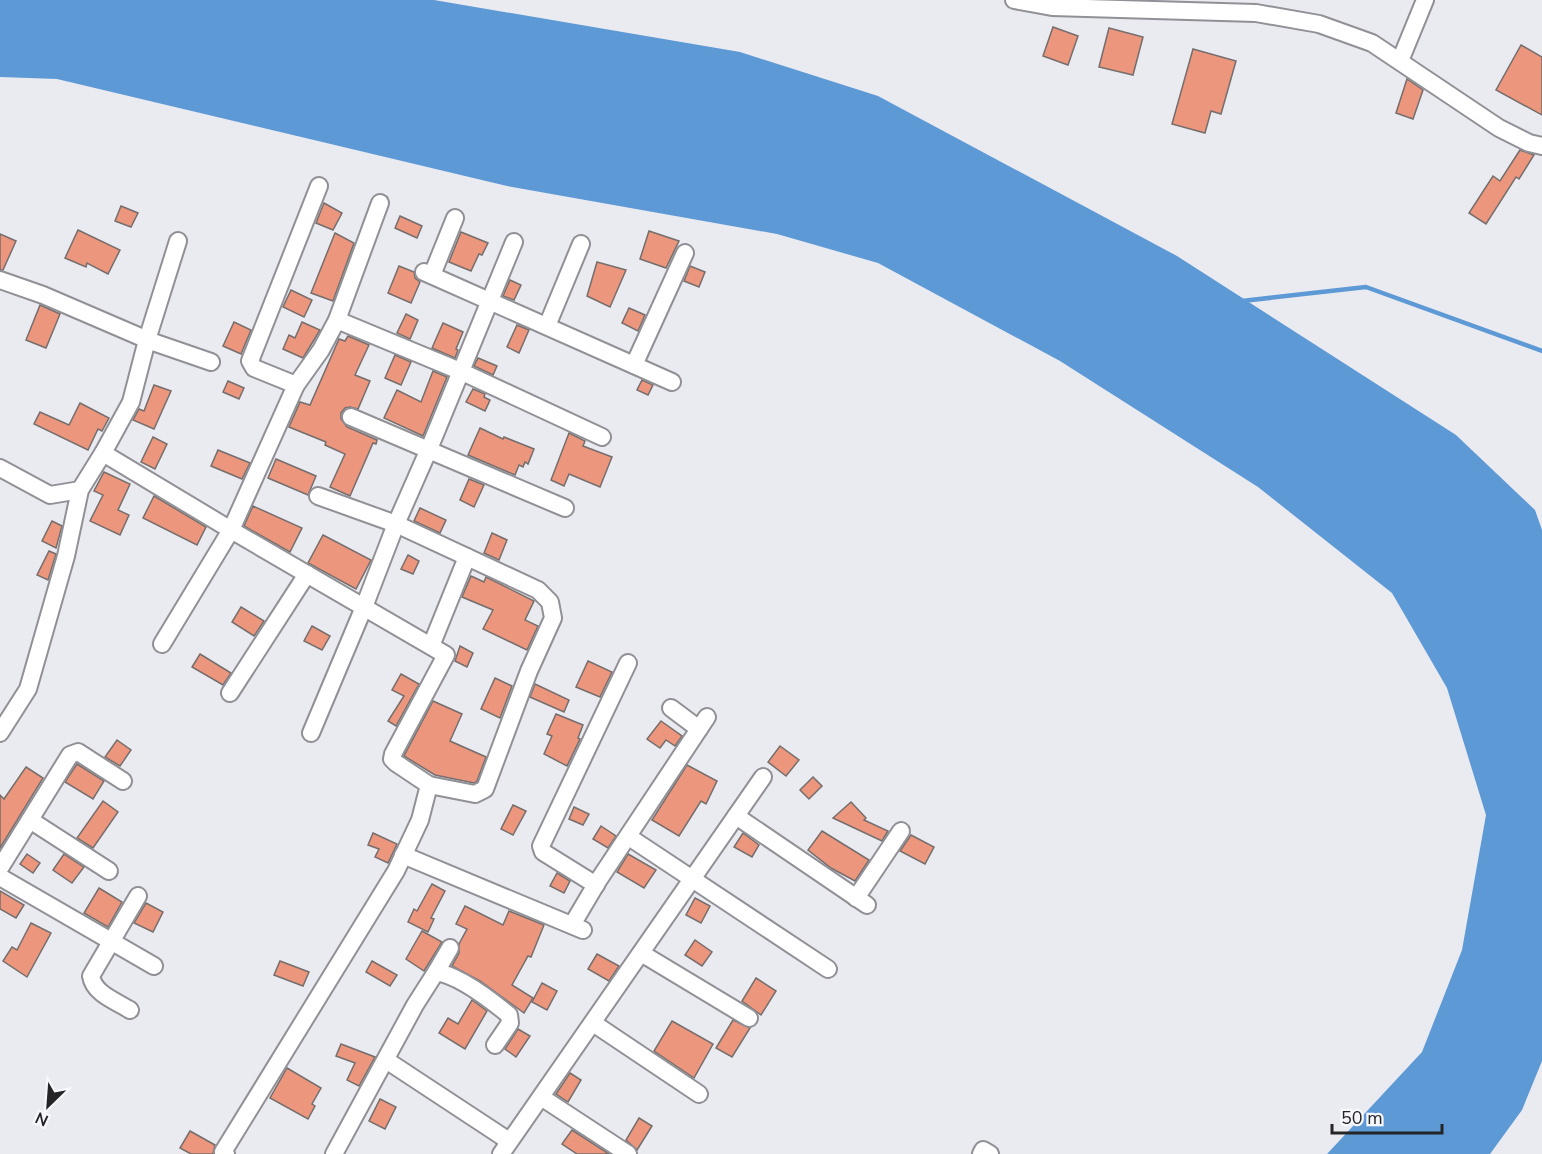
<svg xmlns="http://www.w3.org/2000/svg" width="1542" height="1154" viewBox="0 0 1542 1154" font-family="'Nunito Sans',sans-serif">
<rect width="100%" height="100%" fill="#eaeaf1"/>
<polygon fill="#5d99d5" points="0,0 434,0 740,52 878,96 1177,256 1456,435 1535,510 1542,530 1542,1061 1522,1110 1490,1154 1327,1154 1422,1052 1462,950 1486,815 1447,688 1392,593 1258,487 1060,361 878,263 777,234 507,186 57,79 0,77"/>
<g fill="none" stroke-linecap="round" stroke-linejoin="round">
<polyline stroke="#5d99d5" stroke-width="4.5" points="1242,301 1366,287 1542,351"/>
</g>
<g fill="#ec967d" stroke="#756e6c" stroke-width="1.5">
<polygon points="1053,27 1078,36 1068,65 1043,56"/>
<polygon points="1109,28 1143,37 1133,75 1099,67"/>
<polygon points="1521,45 1542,57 1542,115 1496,90"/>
<polygon points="1193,49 1236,61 1221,114 1211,111 1205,133 1172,124"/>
<polygon points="1407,79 1423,90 1413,119 1396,113"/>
<polygon points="1520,150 1534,155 1519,179 1516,177 1486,224 1469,213 1493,176 1500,181"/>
<polygon points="324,203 342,213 333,230 316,223"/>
<polygon points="121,206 138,213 131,227 115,221"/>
<polygon points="400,216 422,226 417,238 395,228"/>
<polygon points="78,230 120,250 108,274 87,263 86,267 65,258"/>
<polygon points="649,231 679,241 666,268 640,259"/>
<polygon points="461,232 488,243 482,255 479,254 471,271 449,262"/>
<polygon points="335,233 354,243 333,301 311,293"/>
<polygon points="0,234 16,241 3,270 0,270"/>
<polygon points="597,262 626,270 610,307 587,296"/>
<polygon points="399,266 414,272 415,278 420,282 411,303 388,293"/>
<polygon points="690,266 705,272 699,287 684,281"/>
<polygon points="510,280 521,285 514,300 503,296"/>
<polygon points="291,290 312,300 304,317 283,307"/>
<polygon points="40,305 60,314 46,348 26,340"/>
<polygon points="629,308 645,315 638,331 622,323"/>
<polygon points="406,314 418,320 410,339 397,333"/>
<polygon points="234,322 251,330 241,354 223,346"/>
<polygon points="302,322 320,330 303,358 283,349 289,335 295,338"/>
<polygon points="443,323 463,332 456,349 458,350 455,358 432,348"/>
<polygon points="517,325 529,330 519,353 507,347"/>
<polygon points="348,336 369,345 355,375 370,381 358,409 350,407 345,408 341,413 341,419 347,427 377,440 376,444 373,443 350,496 330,487 345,454 325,445 326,442 289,427 300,402 310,405 339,339 345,341"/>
<polygon points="395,355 411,362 401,385 385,378"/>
<polygon points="478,358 497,366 493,375 474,366"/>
<polygon points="433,371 447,377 423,436 384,418 397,390 421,402"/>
<polygon points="642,380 653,385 648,395 637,390"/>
<polygon points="228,381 244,388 239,399 223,392"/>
<polygon points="154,385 171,391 154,429 133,420 139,409 144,411"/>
<polygon points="473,389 485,394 484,397 490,400 485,411 466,402"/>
<polygon points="80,403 109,418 102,431 98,429 88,450 34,424 40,412 69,425"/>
<polygon points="480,428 503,439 504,437 534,449 528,464 525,462 523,467 519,465 515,475 468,455"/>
<polygon points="569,433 585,441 583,446 612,457 600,487 569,474 564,486 551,480"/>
<polygon points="153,437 167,444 155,469 141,462"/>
<polygon points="218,450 250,463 242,479 211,466"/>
<polygon points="276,459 316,476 308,495 268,478"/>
<polygon points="104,472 130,484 118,510 129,515 120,535 90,521 103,495 94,491"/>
<polygon points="469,479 484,485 474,507 460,500"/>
<polygon points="154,496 206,527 197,545 143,518"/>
<polygon points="253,506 302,528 290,552 244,526"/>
<polygon points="420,508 446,520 440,533 414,521"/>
<polygon points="52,521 62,526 56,548 42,541"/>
<polygon points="492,533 507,540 499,560 484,553"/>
<polygon points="323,535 371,560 356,589 308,563"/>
<polygon points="49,551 56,554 48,580 37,575"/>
<polygon points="408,555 419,561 413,574 401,569"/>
<polygon points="471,576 484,582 486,577 534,601 525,620 538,626 527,650 483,629 493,610 462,597"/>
<polygon points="241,607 264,621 254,636 232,622"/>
<polygon points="312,626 330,636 322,650 304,641"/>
<polygon points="460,646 473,653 467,667 455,661"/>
<polygon points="200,654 231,673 223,685 192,667"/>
<polygon points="588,661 612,672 600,697 576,687"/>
<polygon points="401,674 419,684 396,726 388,721 404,696 392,690"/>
<polygon points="495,678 512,686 500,718 481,709"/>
<polygon points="535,684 569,700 564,712 530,697"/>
<polygon points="433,701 462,714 450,741 486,757 477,781 474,783 435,775 404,756"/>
<polygon points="556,714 583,725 578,738 580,739 567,766 544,754 552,736 547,734"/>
<polygon points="661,721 682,736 675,746 666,740 660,748 647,739"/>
<polygon points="117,740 131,750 120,766 105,757"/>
<polygon points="780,746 799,760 786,776 768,762"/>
<polygon points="77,764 104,781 93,799 65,782"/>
<polygon points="687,765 717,781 706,804 701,801 679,836 652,820"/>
<polygon points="26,767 43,778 0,848 0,795 4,799"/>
<polygon points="813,777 822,786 809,799 800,790"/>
<polygon points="103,801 118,812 93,848 77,838"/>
<polygon points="851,802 866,818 864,820 888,831 882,841 833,818"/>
<polygon points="513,805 526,811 513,835 501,829"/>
<polygon points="574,807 589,814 583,825 569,819"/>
<polygon points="601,826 616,836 608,848 593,839"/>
<polygon points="822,831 869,860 855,881 831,868 808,850"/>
<polygon points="373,833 397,844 388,863 375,857 379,849 368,845"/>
<polygon points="743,833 759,845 752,857 734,847"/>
<polygon points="911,835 934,847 925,864 900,851"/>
<polygon points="27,854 40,863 33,873 20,864"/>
<polygon points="64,854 84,867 72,883 53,870"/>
<polygon points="628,854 656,870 644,888 617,872"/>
<polygon points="557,873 570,881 564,893 550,886"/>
<polygon points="432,884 445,891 431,918 434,919 428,932 408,922 414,909 417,911"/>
<polygon points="99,888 122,902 108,927 84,913"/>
<polygon points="0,891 24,905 16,918 0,909"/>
<polygon points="695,898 710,906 701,923 686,915"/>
<polygon points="146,903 163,912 153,932 134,923"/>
<polygon points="465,906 503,925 509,911 544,925 531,957 528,956 512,985 533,998 524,1013 480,981 452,966 459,953 459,944 467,929 456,924"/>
<polygon points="31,923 51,933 27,977 3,961 12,947 17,950"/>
<polygon points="422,931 442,942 424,971 406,959"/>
<polygon points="695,940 712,952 702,966 685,955"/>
<polygon points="597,954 619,966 609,981 588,969"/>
<polygon points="280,961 309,972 303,986 274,975"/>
<polygon points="372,961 397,975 390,986 366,972"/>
<polygon points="756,978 776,991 761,1015 742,1001"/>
<polygon points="542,983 557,991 547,1010 532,1002"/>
<polygon points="472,1000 487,1011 465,1049 439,1033 448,1018 458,1024"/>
<polygon points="733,1020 750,1028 732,1057 716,1048"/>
<polygon points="672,1021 713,1044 694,1078 654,1051"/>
<polygon points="518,1029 530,1036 516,1057 505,1049"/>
<polygon points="341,1044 375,1057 359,1086 347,1080 355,1063 336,1056"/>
<polygon points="287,1068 321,1088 312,1104 315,1106 308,1119 270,1098"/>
<polygon points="570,1073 581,1080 568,1102 556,1094"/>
<polygon points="380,1099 396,1107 385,1129 369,1121"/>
<polygon points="639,1118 652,1126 637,1150 626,1140"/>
<polygon points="572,1130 609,1154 577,1154 562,1144"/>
<polygon points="190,1131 215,1145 213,1154 191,1154 180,1148"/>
</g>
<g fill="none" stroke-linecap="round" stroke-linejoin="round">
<defs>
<g id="minor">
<polyline points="1014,0 1052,7 1256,13 1319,24 1372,43 1499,128 1529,143 1542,146"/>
<polyline points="1400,61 1425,0"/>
<polyline points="424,272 672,382"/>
<polyline points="432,275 455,218"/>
<polyline points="0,280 43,295 150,341 211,362"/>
<polyline points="337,320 460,371 602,437"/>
<polyline points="547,326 581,244"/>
<polyline points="634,365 685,253"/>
<polyline points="296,385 254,368 250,361 319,186"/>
<polyline points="351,417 565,508"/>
<polyline points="103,453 131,402 147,340 178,241"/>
<polyline points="0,468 50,495 80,490"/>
<polyline points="318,496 396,524 538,590 550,602 553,618 529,671 485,789 475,794 429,785"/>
<polyline points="162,644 231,530 296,385 321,350 337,320 380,203"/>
<polyline points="431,646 467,557"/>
<polyline points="230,693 307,574"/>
<polyline points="671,708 699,729"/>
<polyline points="0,733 28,689 66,556 80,490 103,453 231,530 446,655 393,754 392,759 396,763 429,785 420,820 396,871 223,1152 226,1154"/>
<polyline points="311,733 364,607 396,524 429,449 514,242"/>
<polyline points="736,816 867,905"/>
<polyline points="30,820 109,871"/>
<polyline points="635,841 828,969"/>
<polyline points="403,855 583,930"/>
<polyline points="0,868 70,755 78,752 123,781"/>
<polyline points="0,877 154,966"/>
<polyline points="596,885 543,852 541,846 628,663"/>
<polyline points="856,898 901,831"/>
<polyline points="572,925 598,881 707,717"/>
<polyline points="641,953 749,1018"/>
<polyline points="436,972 450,948"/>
<path d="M130 1010C116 1001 94 994 91 976L138 896"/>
<polyline points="593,1023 699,1094"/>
<polyline points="386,1060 509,1141"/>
<polyline points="541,1097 628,1154"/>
<path d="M334 1154 415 1005 436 972C458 975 492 1001 509 1015L510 1023 495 1045"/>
<polyline points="501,1154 763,777"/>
<polyline points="981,1154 983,1150 990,1154"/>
</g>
</defs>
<use href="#minor" stroke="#909096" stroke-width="20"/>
<use href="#minor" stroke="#fff" stroke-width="16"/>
</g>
<g transform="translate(48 1106) rotate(205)" stroke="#f7f7fe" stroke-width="4.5" paint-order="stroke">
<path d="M0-4.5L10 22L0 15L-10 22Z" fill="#252528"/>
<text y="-9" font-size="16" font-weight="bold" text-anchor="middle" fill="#252528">N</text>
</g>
<path d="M1332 1124v9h110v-9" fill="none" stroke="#252528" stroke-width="3"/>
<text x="1341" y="1124" font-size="18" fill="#252528" stroke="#f7f7fe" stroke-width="4.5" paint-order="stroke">50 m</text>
</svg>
